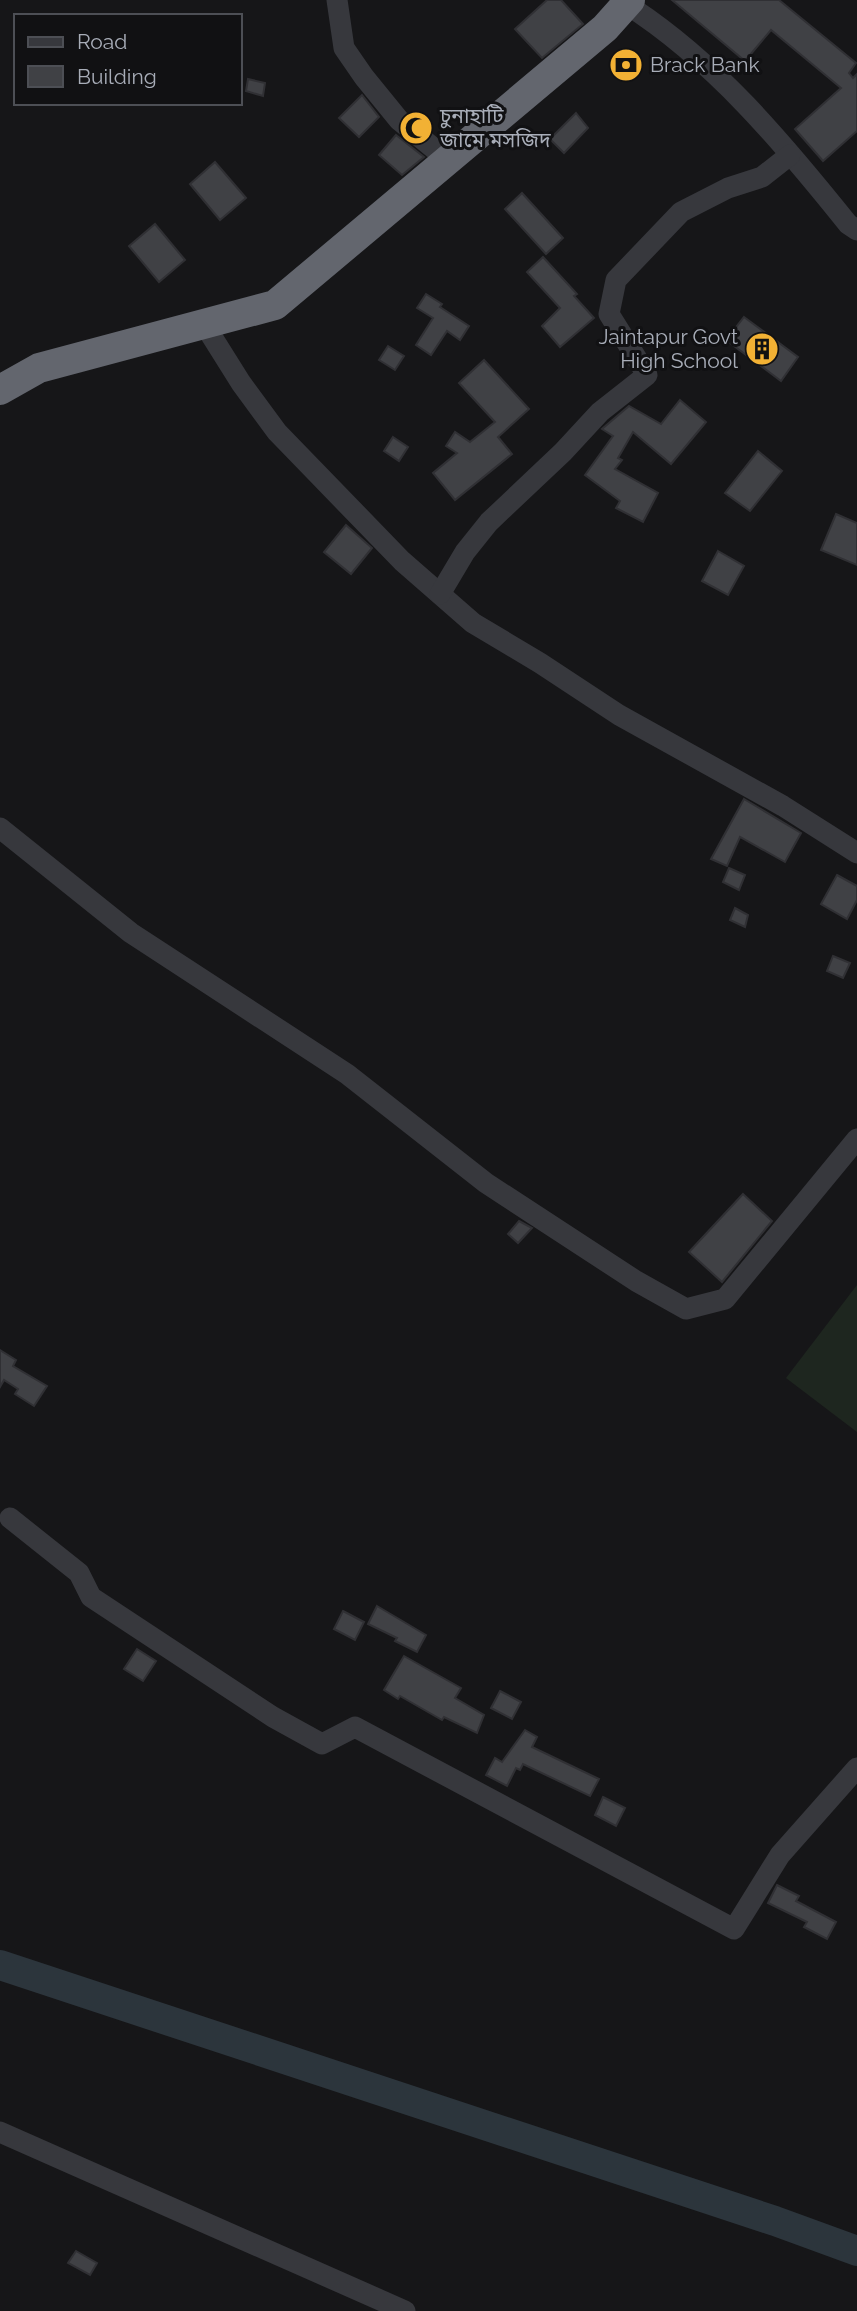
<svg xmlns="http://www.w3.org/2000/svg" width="857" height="2311" viewBox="0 0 857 2311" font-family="Raleway,'Noto Sans Bengali',sans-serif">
<rect width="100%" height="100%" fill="#161618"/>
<polygon fill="#1e261f" points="857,1285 857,1432 786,1378"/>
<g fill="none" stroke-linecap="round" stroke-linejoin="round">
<polyline stroke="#2c353c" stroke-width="30" points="0,1965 775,2221 857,2251"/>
</g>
<g fill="#404145" stroke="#303034" stroke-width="2">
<polygon points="547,0 561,0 583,24 542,58 515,29"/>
<polygon points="672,0 779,0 856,63 849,73 853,78 857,74 857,131 823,161 795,129 841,88 771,30 745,61"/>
<polygon points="248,79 265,83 263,96 246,91"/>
<polygon points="362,95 379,117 359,137 339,118"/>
<polygon points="576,113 588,128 564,153 550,139"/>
<polygon points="396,135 424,157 402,175 379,155"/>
<polygon points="215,162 246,198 220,220 190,184"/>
<polygon points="522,193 563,238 546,254 505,209"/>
<polygon points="155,224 185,260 159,282 129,246"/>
<polygon points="543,257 577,294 574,296 594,318 560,347 542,326 560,308 527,272"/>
<polygon points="426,294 442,304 440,307 469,326 460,340 447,331 431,355 416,345 433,318 417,308"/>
<polygon points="744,317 798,357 781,381 726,340"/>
<polygon points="388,346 404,356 395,370 379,360"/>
<polygon points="484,360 529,409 498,437 512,454 455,500 433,473 457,453 446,446 455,432 470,442 495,422 459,383"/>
<polygon points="680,400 706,422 671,464 633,432 618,458 622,460 615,469 658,493 643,522 616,508 620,501 585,475 613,436 602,429 629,406 661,424"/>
<polygon points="393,437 408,447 399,461 384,451"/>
<polygon points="758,451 782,471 750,511 725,493"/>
<polygon points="836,514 857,523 857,565 821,550"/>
<polygon points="346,525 372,548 351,574 324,552"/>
<polygon points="718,551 744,566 728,595 702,581"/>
<polygon points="744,799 801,833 785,862 740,837 727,866 711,859"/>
<polygon points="729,868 745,875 739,890 723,882"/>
<polygon points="837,875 857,886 857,900 847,919 821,904"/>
<polygon points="735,908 748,915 745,927 730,920"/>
<polygon points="833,956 850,963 843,978 827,971"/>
<polygon points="743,1194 772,1221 722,1282 689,1252"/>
<polygon points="519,1221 532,1228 518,1243 508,1234"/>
<polygon points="0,1350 16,1360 13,1366 47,1386 34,1406 15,1394 18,1389 4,1380 0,1387"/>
<polygon points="377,1606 426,1635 417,1652 395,1641 397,1638 368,1624"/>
<polygon points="343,1611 364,1622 355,1640 334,1629"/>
<polygon points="137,1649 156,1661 143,1681 124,1669"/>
<polygon points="404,1656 461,1688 455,1698 484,1715 477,1733 444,1717 442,1720 400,1696 398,1699 384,1690"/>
<polygon points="500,1691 521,1702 512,1719 491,1708"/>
<polygon points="525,1730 537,1737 532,1747 599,1779 590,1796 523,1764 520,1770 516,1768 507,1786 486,1775 495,1758 502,1762"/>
<polygon points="603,1797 625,1808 616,1826 595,1815"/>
<polygon points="777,1885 799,1896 796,1901 836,1922 827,1939 804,1927 807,1922 768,1903"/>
<polygon points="76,2251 97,2263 90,2275 68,2263"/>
</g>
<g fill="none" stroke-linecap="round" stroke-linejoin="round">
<g stroke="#37383d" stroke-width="21">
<polyline points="337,0 344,48 364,77 399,120 448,160"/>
<path d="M626 4C714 60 783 143 848 224L857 230"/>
<polyline points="204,324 241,383 277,432 402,561 473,623 540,663 619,715 783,806 857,853"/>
<polyline points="440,594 465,552 489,522 563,452 600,412 647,375 609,314 616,280 681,212 728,188 762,177 790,155"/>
<polyline points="0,828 131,933 347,1074 486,1183 636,1281 686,1309 725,1299 857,1139"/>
<polyline points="10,1518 79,1573 91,1597 273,1717 322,1744 355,1727 734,1929 780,1855 857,1768"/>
<polyline points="0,2132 405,2311"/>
</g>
<polyline stroke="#63666e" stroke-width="30" points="0,390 39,368 275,305 605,28 630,0"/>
</g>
<defs>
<symbol id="bank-disc" viewBox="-11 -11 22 22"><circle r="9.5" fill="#f2b134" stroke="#111113"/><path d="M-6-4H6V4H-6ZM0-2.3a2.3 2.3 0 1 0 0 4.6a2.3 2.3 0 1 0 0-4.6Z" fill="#111"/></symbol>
<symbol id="mosque-disc" viewBox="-11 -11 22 22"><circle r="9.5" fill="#f2b134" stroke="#111113"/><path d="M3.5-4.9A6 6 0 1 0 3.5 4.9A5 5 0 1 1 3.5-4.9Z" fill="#111"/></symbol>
<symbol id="building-disc" viewBox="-11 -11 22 22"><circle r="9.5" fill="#f2b134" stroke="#111113"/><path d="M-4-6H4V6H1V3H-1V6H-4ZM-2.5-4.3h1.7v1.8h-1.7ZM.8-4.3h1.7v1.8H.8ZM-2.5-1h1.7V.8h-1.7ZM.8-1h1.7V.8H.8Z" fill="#111"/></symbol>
</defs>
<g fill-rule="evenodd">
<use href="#bank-disc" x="607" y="46" width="38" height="38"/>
<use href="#mosque-disc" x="397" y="109" width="38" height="38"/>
<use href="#building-disc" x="743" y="330" width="38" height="38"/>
</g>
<g text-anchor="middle" stroke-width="6" stroke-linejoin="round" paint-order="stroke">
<g font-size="21" fill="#a8adb8" stroke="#111113" text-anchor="start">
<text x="650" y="72">Brack Bank</text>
<text x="440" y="123">চুনাহাটি<tspan x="440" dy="24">জামে মসজিদ</tspan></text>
<text x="738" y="344" text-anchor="end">Jaintapur Govt<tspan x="738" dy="24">High School</tspan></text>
</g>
</g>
<rect x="14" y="14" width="228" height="91" fill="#111113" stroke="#4d4f55" stroke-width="2"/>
<rect x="28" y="37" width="35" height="10" fill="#37383d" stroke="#4d4f55" stroke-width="2"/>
<text x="77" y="49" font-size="21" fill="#a8adb8">Road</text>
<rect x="28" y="66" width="35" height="21" fill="#404145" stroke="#4d4f55" stroke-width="2"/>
<text x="77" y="84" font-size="21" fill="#a8adb8">Building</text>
</svg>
